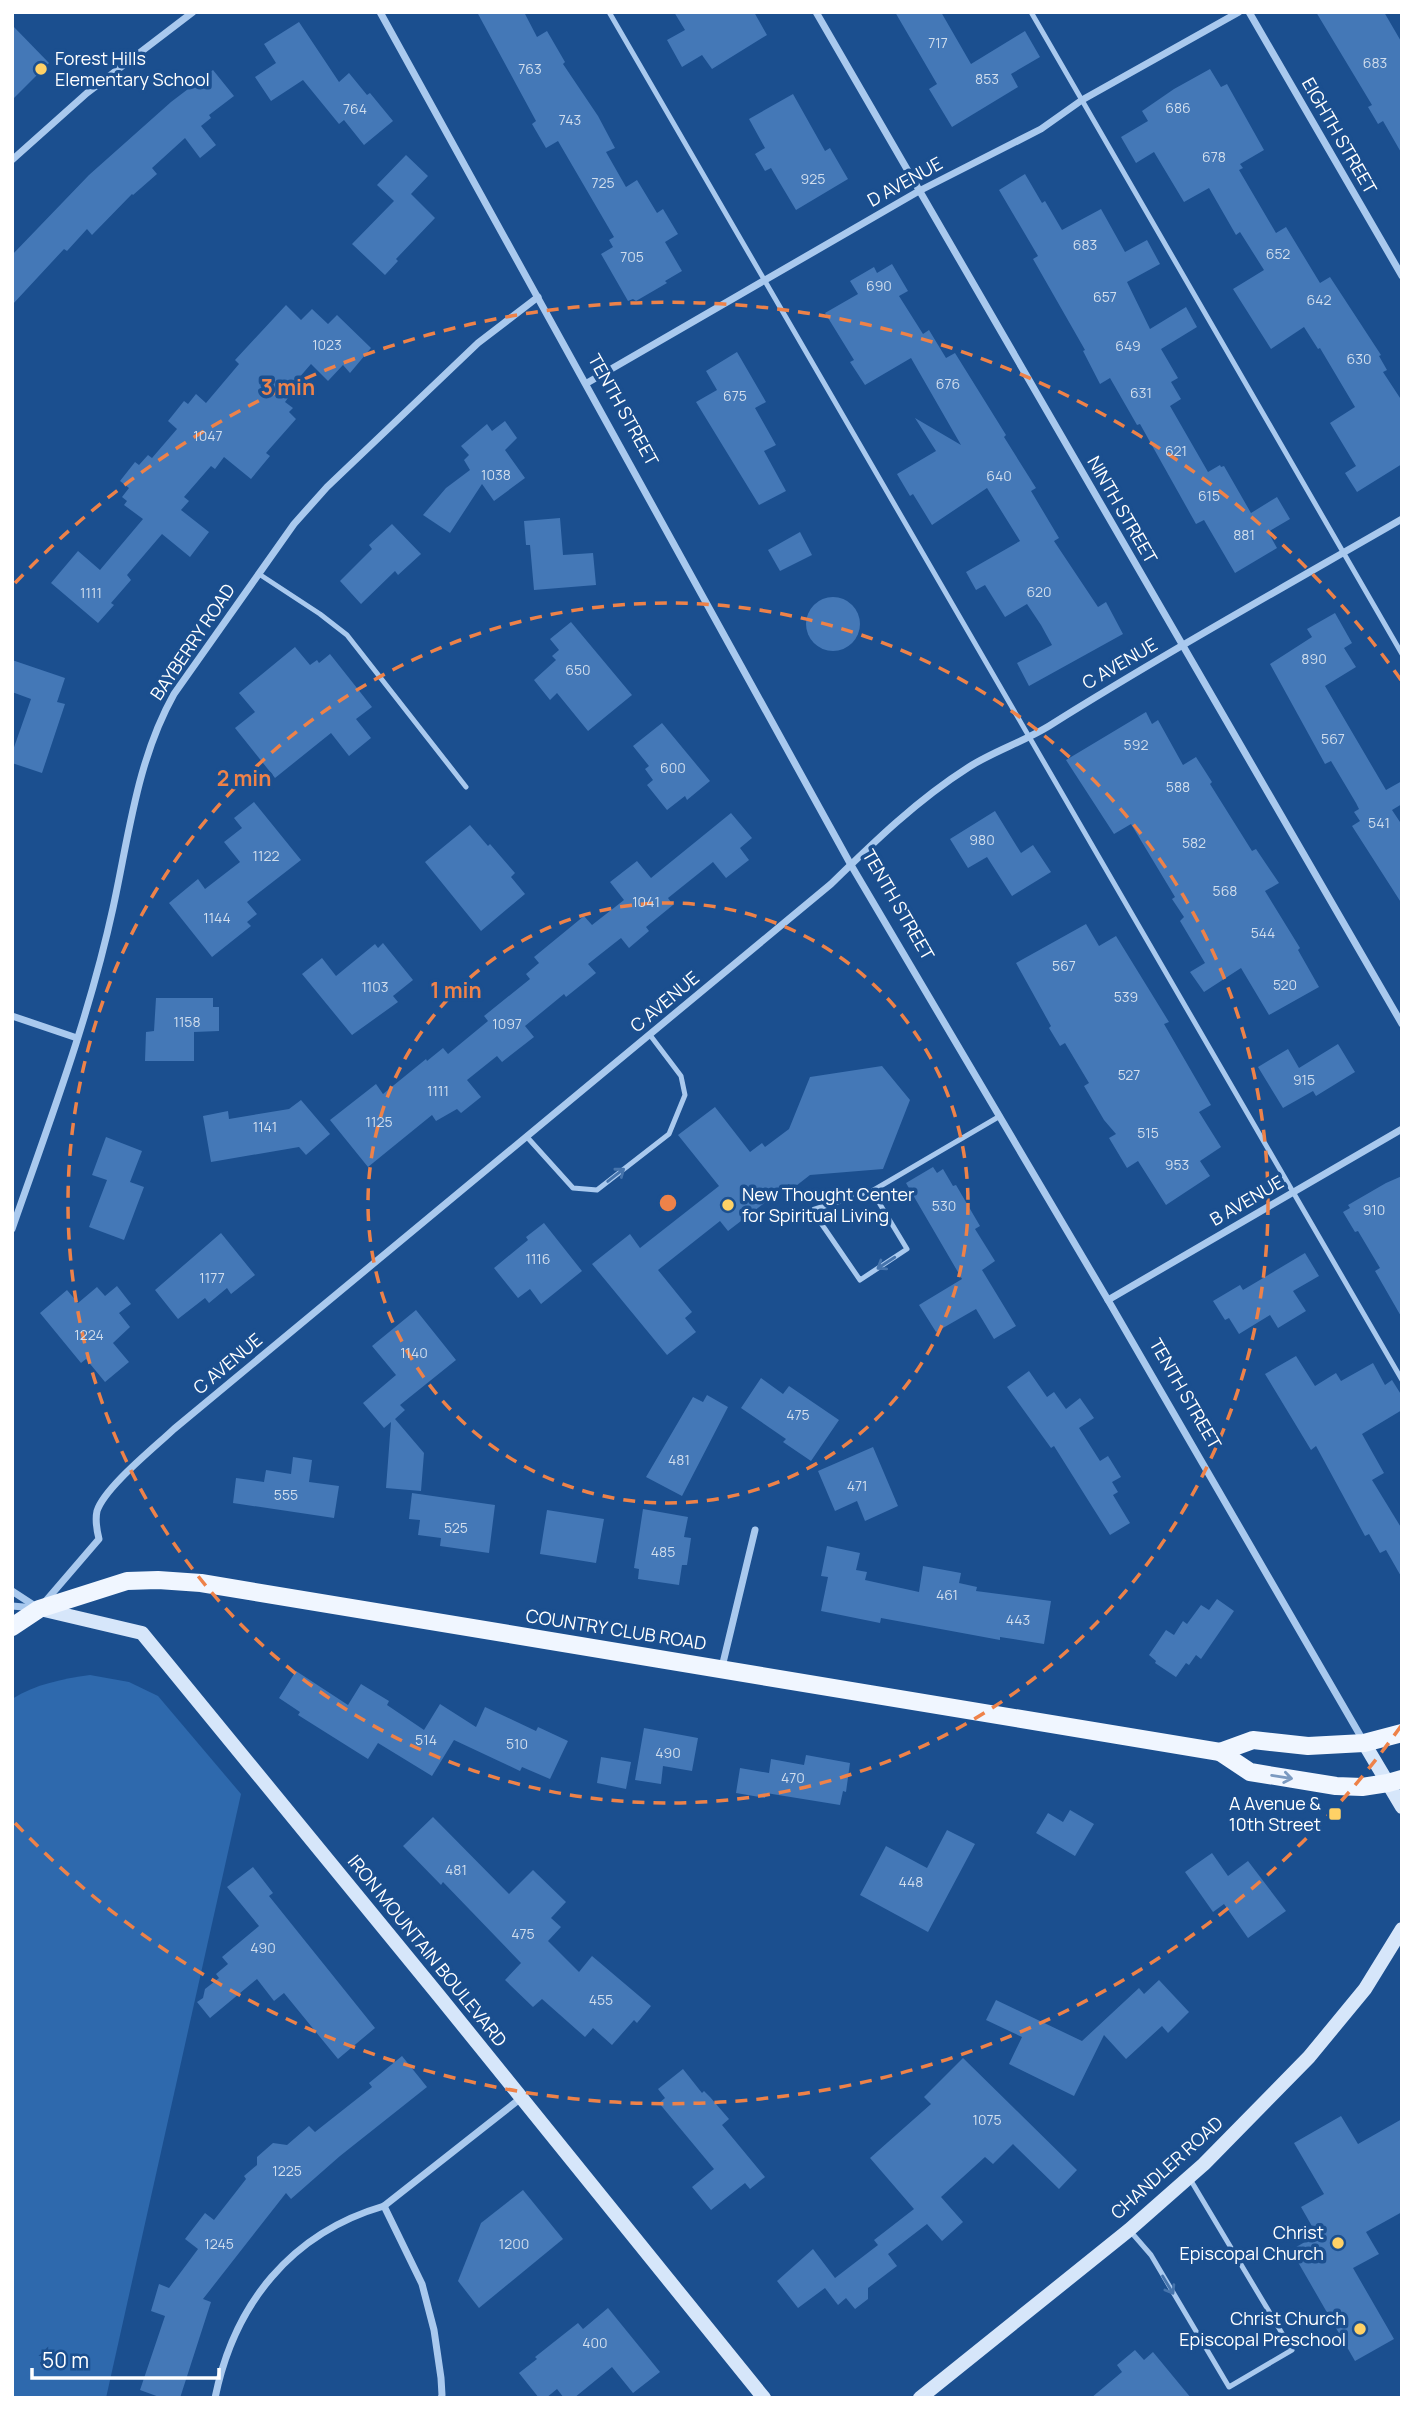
<svg xmlns="http://www.w3.org/2000/svg" width="1414" height="2410" viewBox="0 0 1414 2410" font-family="Manrope,sans-serif">
<rect width="100%" height="100%" fill="#1b4f8f"/>
<path fill="#2e69ad" d="M90 1675 129 1682 158 1696 241 1794 106 2398H12V1699C36 1684 62 1679 90 1675Z"/>
<g fill="#4478b7">
<polygon points="477,12 524,12 537,37 547,31 565,62 563,64 598,116 615,148 606,152 626,187 637,180 657,213 663,209 678,234 665,242 682,271 665,281 667,283 636,301 633,299 628,301 601,254 613,247 609,240 614,237 558,141 546,148 532,124 536,121"/>
<polygon points="674,12 754,12 767,35 712,69 702,55 682,67 667,40 685,30"/>
<polygon points="895,12 941,12 971,64 1025,31 1040,57 1011,74 1018,87 952,127 929,89 937,84"/>
<polygon points="1316,12 1384,12 1402,43 1402,154 1383,121 1378,124 1368,107 1372,105"/>
<polygon points="299,22 339,82 349,73 367,95 370,93 393,121 364,145 344,120 339,124 303,80 271,101 255,77 276,63 264,44"/>
<polygon points="12,25 49,63 12,100"/>
<polygon points="1210,69 1221,87 1227,84 1264,150 1240,164 1243,168 1239,170 1276,233 1286,227 1320,283 1330,277 1381,355 1379,356 1387,370 1383,372 1402,401 1402,464 1357,492 1345,473 1356,466 1330,423 1355,407 1320,348 1318,349 1304,327 1271,349 1233,289 1264,270 1240,232 1236,235 1209,188 1184,202 1154,152 1136,163 1121,137 1148,121 1142,111 1174,89"/>
<polygon points="213,70 234,96 209,115 211,118 201,126 216,145 200,158 185,138 152,168 157,174 133,195 132,194 92,235 87,229 67,251 64,249 12,305 12,255 89,175 171,102"/>
<polygon points="793,94 825,151 830,148 848,179 796,210 771,168 765,171 755,154 765,148 749,119"/>
<polygon points="406,155 428,176 411,194 435,218 396,259 398,261 385,275 352,244 394,201 377,185"/>
<polygon points="1025,174 1042,203 1045,201 1062,230 1101,209 1125,252 1147,240 1160,264 1127,282 1150,329 1186,307 1197,327 1161,349 1178,378 1171,382 1181,399 1170,406 1208,472 1220,465 1221,467 1224,466 1251,513 1277,497 1290,519 1268,532 1277,548 1235,573 1204,520 1196,524 1140,424 1137,425 1110,378 1100,384 1083,351 1085,350 1033,259 1038,256 999,190"/>
<polygon points="892,264 908,291 899,296 923,334 929,330 946,358 955,353 1006,435 1004,437 1036,488 1031,491 1059,538 1054,541 1098,607 1106,602 1123,634 1029,686 1017,663 1052,645 1041,625 1027,604 1005,617 985,585 976,590 966,572 1020,541 987,488 932,525 913,494 910,496 897,474 936,451 915,418 961,445 911,358 865,385 850,362 854,360 825,313 858,294 850,281 874,267 877,273"/>
<polygon points="286,305 301,320 312,309 328,324 337,315 371,348 350,373 343,365 328,381 311,364 284,395 288,398 285,402 293,408 289,412 296,419 266,453 270,456 251,479 224,457 215,469 211,466 184,497 189,501 181,510 209,532 190,557 162,534 127,575 131,580 111,603 114,605 98,623 51,583 78,551 100,570 143,519 124,505 127,501 122,497 129,488 120,481 135,462 139,465 148,455 152,458 177,429 168,421 184,401 188,404 196,394 206,403 239,364 235,360"/>
<polygon points="737,352 766,402 755,408 776,445 764,451 786,491 759,505 696,402 717,390 706,371"/>
<polygon points="505,421 517,438 505,450 525,478 494,501 482,484 450,533 423,515 446,488 470,470 464,460 469,455 461,446 487,424 492,431"/>
<polygon points="560,518 563,555 593,553 596,585 534,590 530,545 526,545 524,521"/>
<polygon points="392,524 421,554 398,575 395,571 361,604 340,581 372,549 369,545"/>
<polygon points="800,532 812,555 780,571 768,550"/>
<circle cx="833" cy="624" r="27"/>
<polygon points="1335,613 1352,643 1344,648 1356,667 1325,686 1386,790 1402,781 1402,804 1392,810 1402,825 1402,904 1352,826 1360,821 1354,812 1359,809 1356,803 1331,761 1325,764 1270,664 1312,637 1307,629"/>
<polygon points="571,622 632,695 588,731 557,693 550,700 534,680 556,660 552,656 559,650 550,639"/>
<polygon points="295,647 310,665 317,660 319,663 330,654 372,707 356,719 371,738 349,756 331,733 275,778 235,728 255,712 239,693"/>
<polygon points="12,660 65,678 57,702 65,704 42,773 12,763 12,753 31,699 12,692"/>
<polygon points="1146,712 1152,724 1158,720 1183,765 1196,757 1212,782 1210,784 1252,851 1256,849 1279,883 1265,891 1300,948 1298,950 1319,987 1269,1015 1241,968 1204,992 1190,972 1205,963 1180,921 1184,917 1172,899 1175,897 1131,824 1114,834 1066,760"/>
<polygon points="662,723 710,781 687,800 685,796 667,810 647,785 653,780 645,769 649,766 633,746"/>
<polygon points="254,802 301,860 247,902 257,914 247,922 251,926 212,957 169,903 198,879 205,889 240,862 224,842 242,828 234,818"/>
<polygon points="995,811 1021,853 1033,845 1051,872 1012,896 987,857 968,868 950,839"/>
<polygon points="731,813 752,838 740,848 749,860 726,878 713,862 668,898 673,905 646,927 649,931 629,948 621,938 588,964 596,973 566,997 564,994 525,1026 534,1037 502,1062 497,1056 467,1080 481,1097 461,1113 457,1109 436,1121 432,1115 368,1167 330,1120 376,1084 383,1094 426,1059 427,1061 443,1048 448,1054 488,1021 484,1016 530,979 526,974 539,963 534,957 584,916 592,925 624,900 610,882 637,861 651,878"/>
<polygon points="470,825 488,846 490,844 515,873 511,877 525,894 481,931 425,862"/>
<polygon points="1086,924 1099,946 1116,936 1169,1022 1164,1024 1211,1105 1199,1112 1221,1147 1200,1161 1210,1176 1166,1205 1138,1161 1127,1168 1109,1138 1116,1134 1104,1120 1084,1086 1089,1083 1065,1043 1060,1046 1049,1028 1051,1026 1016,963"/>
<polygon points="383,943 413,980 393,996 398,1002 352,1035 302,974 322,958 336,976 375,944 378,948"/>
<polygon points="156,998 213,998 213,1007 219,1007 219,1031 194,1032 194,1061 145,1061 146,1032 154,1031"/>
<polygon points="1338,1044 1355,1072 1316,1096 1313,1091 1283,1108 1258,1067 1288,1049 1299,1068"/>
<polygon points="882,1066 910,1100 883,1169 810,1175 792,1189 789,1184 728,1231 720,1221 658,1270 692,1312 685,1318 696,1332 667,1355 592,1264 630,1234 640,1248 719,1186 678,1135 715,1107 750,1152 762,1143 765,1147 789,1129 810,1077"/>
<polygon points="301,1100 330,1134 306,1155 299,1147 211,1162 203,1116 228,1111 229,1119 289,1109"/>
<polygon points="106,1137 142,1151 130,1182 144,1187 124,1240 89,1227 107,1180 92,1175"/>
<polygon points="933,1167 937,1173 943,1169 953,1186 956,1185 980,1226 975,1229 995,1261 982,1270 1016,1326 994,1339 976,1309 936,1332 919,1305 962,1279 906,1183"/>
<polygon points="1402,1176 1402,1318 1375,1271 1380,1268 1358,1231 1355,1232 1343,1212 1350,1208 1348,1205 1386,1183"/>
<polygon points="544,1223 582,1271 541,1304 530,1289 518,1298 494,1268 528,1240 526,1237"/>
<polygon points="221,1233 255,1275 231,1294 227,1288 209,1303 205,1298 178,1319 155,1290"/>
<polygon points="1305,1253 1319,1276 1293,1291 1306,1311 1278,1328 1270,1315 1239,1334 1229,1318 1225,1320 1213,1301 1240,1285 1243,1290"/>
<polygon points="117,1286 131,1304 119,1313 130,1327 113,1343 129,1362 105,1382 86,1359 81,1363 40,1313 67,1290 78,1303 97,1287 105,1296"/>
<polygon points="416,1310 456,1360 400,1405 405,1410 395,1419 424,1453 421,1491 386,1488 391,1422 384,1428 363,1403 396,1375 372,1346"/>
<polygon points="1296,1356 1315,1386 1336,1373 1341,1381 1373,1363 1385,1385 1392,1380 1402,1396 1402,1410 1362,1434 1384,1473 1372,1480 1402,1529 1402,1578 1386,1550 1380,1553 1369,1534 1365,1536 1316,1446 1311,1450 1265,1374"/>
<polygon points="1029,1371 1047,1397 1054,1392 1066,1409 1080,1398 1094,1418 1079,1428 1100,1461 1108,1456 1121,1477 1112,1482 1118,1492 1113,1495 1130,1523 1110,1535 1054,1446 1051,1448 1007,1387"/>
<polygon points="761,1378 783,1394 789,1386 839,1420 811,1461 783,1442 786,1439 741,1408"/>
<polygon points="707,1395 728,1407 682,1496 646,1477 693,1397 703,1402"/>
<polygon points="873,1447 898,1506 865,1521 857,1501 835,1511 818,1471"/>
<polygon points="293,1457 312,1460 309,1482 339,1486 334,1518 233,1503 236,1478 264,1482 266,1470 291,1474"/>
<polygon points="412,1493 495,1505 489,1553 440,1546 441,1538 418,1535 420,1520 409,1519"/>
<polygon points="643,1509 688,1517 684,1537 691,1538 687,1565 682,1565 679,1585 638,1579 639,1569 634,1568"/>
<polygon points="547,1510 604,1519 596,1563 540,1554"/>
<polygon points="827,1546 860,1553 856,1570 867,1572 865,1580 919,1592 923,1566 961,1573 959,1583 977,1587 976,1591 1051,1601 1044,1644 1000,1637 1000,1640 881,1618 880,1623 821,1611 828,1577 821,1576"/>
<polygon points="1217,1599 1234,1611 1201,1659 1196,1655 1189,1665 1186,1663 1176,1677 1155,1663 1156,1661 1149,1655 1166,1630 1174,1635 1183,1621 1187,1624 1201,1605 1209,1610"/>
<polygon points="296,1671 348,1705 361,1684 389,1701 387,1705 424,1730 440,1704 476,1727 485,1707 536,1731 538,1727 568,1741 550,1779 522,1767 520,1771 454,1740 432,1776 378,1743 368,1759 298,1715 300,1712 279,1698"/>
<polygon points="644,1728 698,1738 692,1771 663,1766 661,1784 635,1780"/>
<polygon points="806,1755 850,1763 846,1792 843,1791 840,1805 766,1793 765,1798 736,1793 740,1768 769,1773 771,1759 804,1765"/>
<polygon points="601,1757 631,1762 626,1789 597,1783"/>
<polygon points="1070,1810 1094,1824 1075,1856 1036,1833 1048,1813 1063,1822"/>
<polygon points="433,1817 509,1894 533,1870 566,1902 551,1918 561,1927 548,1941 579,1972 592,1956 651,2006 637,2023 634,2020 612,2045 593,2028 585,2037 542,1999 533,2007 505,1980 521,1963 443,1882 441,1885 403,1846"/>
<polygon points="947,1830 975,1844 928,1932 860,1895 886,1846 927,1868"/>
<polygon points="1212,1853 1228,1876 1248,1861 1286,1911 1248,1938 1224,1904 1213,1912 1185,1872"/>
<polygon points="253,1867 273,1893 269,1896 375,2028 338,2059 284,1993 274,2001 257,1979 210,2018 197,2002 203,1998 205,1989 219,1978 216,1974 228,1964 222,1957 259,1926 227,1887"/>
<polygon points="1159,1980 1189,2012 1168,2033 1162,2026 1126,2059 1104,2035 1074,2096 1009,2064 1022,2037 986,2020 996,2000 1082,2041 1139,1988 1144,1994"/>
<polygon points="402,2056 427,2087 340,2156 291,2199 286,2193 203,2299 211,2302 180,2398 162,2398 140,2390 165,2316 151,2311 159,2284 169,2288 198,2249 185,2239 205,2213 214,2220 246,2179 244,2176 257,2165 257,2157 273,2143 287,2145 309,2126 315,2132 372,2087 369,2083"/>
<polygon points="963,2058 1077,2170 1059,2189 1013,2144 993,2164 985,2157 941,2197 963,2222 942,2241 927,2224 888,2254 897,2266 868,2288 868,2299 855,2309 846,2298 838,2305 825,2288 798,2308 777,2281 813,2249 835,2278 878,2245 874,2240 914,2209 870,2158 931,2104 924,2097"/>
<polygon points="683,2069 702,2093 704,2091 710,2097 729,2119 722,2125 765,2177 750,2189 745,2183 711,2210 692,2187 714,2169 659,2103 665,2098 658,2089"/>
<polygon points="1341,2116 1358,2144 1402,2119 1402,2212 1366,2232 1379,2254 1353,2268 1394,2339 1355,2361 1291,2250 1317,2235 1301,2207 1324,2194 1294,2143"/>
<polygon points="523,2190 563,2239 479,2308 458,2281 481,2223"/>
<polygon points="608,2308 660,2372 633,2393 612,2367 574,2398 564,2398 557,2389 546,2398 539,2398 519,2373 537,2359 535,2357 578,2323 583,2329"/>
<polygon points="1135,2350 1144,2360 1153,2352 1191,2398 1091,2398 1122,2372 1117,2365"/>
</g>
<g fill="none" stroke-linecap="round" stroke-linejoin="round">
<g stroke="#a9c9ee" stroke-width="5">
<polyline points="609,12 1402,1380"/>
<polyline points="1031,12 1402,654"/>
<polyline points="259,574 320,614 347,635 466,787"/>
<polyline points="527,1137 573,1188 597,1190 669,1134 685,1095 681,1076 650,1035"/>
<polyline points="872,1191 907,1249 860,1280 812,1210 872,1191 1000,1116"/>
<polyline points="1131,2232 1151,2255 1229,2387 1292,2350 1190,2179"/>
</g>
<g stroke="#a9c9ee" stroke-width="7">
<polyline points="380,12 851,865 1108,1300 1364,1742"/>
<polyline points="816,12 1402,1024"/>
<polyline points="1249,12 1402,276"/>
<polyline points="12,160 87,93 193,12"/>
<polyline points="587,383 919,191 1041,129 1082,100 1239,12"/>
<polyline points="12,1016 77,1038"/>
<path d="M12 1229C49 1123 89 1018 113 908 129 835 137 760 174 694L294 524 327 487 478 343 538 297"/>
<polyline points="1108,1300 1402,1129"/>
<polyline points="12,1591 38,1608"/>
<path d="M44 1603 99 1539C97 1531 95 1520 97 1511 105 1487 154 1448 174 1429L831 884C874 842 917 800 969 767 994 751 1023 742 1049 726 1164 654 1284 587 1402 519"/>
<polyline points="12,1606 35,1608"/>
<polyline points="722,1667 755,1530"/>
<polyline points="384,2206 422,2284 434,2330 441,2378 442,2395 441,2398"/>
<path d="M215 2398C234 2304 291 2233 384 2206L521 2098"/>
</g>
<g stroke="#d6e6fa" stroke-width="14">
<polyline points="40,1609 142,1633 440,1997 764,2398"/>
<polyline points="1364,1743 1402,1807"/>
<polyline points="920,2398 1129,2230 1204,2164 1309,2057 1365,1989 1402,1929"/>
</g>
<g stroke="#f0f6ff" stroke-width="18">
<polyline points="12,1627 39,1609 127,1581 158,1580 201,1583 1220,1752 1250,1772 1336,1786 1362,1787 1388,1783 1402,1779"/>
<polyline points="1220,1752 1253,1740 1308,1746 1364,1743 1402,1733"/>
</g>
</g>
<defs><path id="oneway-shaft" d="M-6 0H5M1.5-3L5.5 0L1.5 3" fill="none" stroke-width="1.6" stroke-linecap="round" stroke-linejoin="round" transform="scale(1.75)"/></defs>
<g stroke="#4674ac">
<use href="#oneway-shaft" transform="translate(616 1175) rotate(-38)"/>
<use href="#oneway-shaft" transform="translate(886 1263) rotate(147)"/>
<use href="#oneway-shaft" transform="translate(1168 2285) rotate(59)"/>
</g>
<use stroke="#7b9ac1" href="#oneway-shaft" transform="translate(1282 1777) rotate(9)"/>
<g fill="none" stroke="#ee8249" stroke-width="3.5" stroke-dasharray="12 9">
<circle cx="668" cy="1203" r="300"/>
<circle cx="668" cy="1203" r="600"/>
<path d="M1401 1726A900 900 0 0 1 15 1823M15 583A900 900 0 0 1 1401 680"/>
</g>
<g fill="#ffd166" stroke="#1b4f8f" stroke-width="2.5">
<circle cx="41" cy="69" r="7"/>
<circle cx="728" cy="1205" r="7"/>
<rect x="1328" y="1807" width="14" height="14" rx="3.5"/>
<circle cx="1338" cy="2243" r="7"/>
<circle cx="1360" cy="2329" r="7"/>
</g>
<g text-anchor="middle" stroke-width="7" stroke-linejoin="round" paint-order="stroke">
<g font-size="14" fill="#d0dded">
<text x="938" y="48">717</text>
<text x="1375" y="68">683</text>
<text x="530" y="74">763</text>
<text x="987" y="84">853</text>
<text x="1178" y="113">686</text>
<text x="355" y="114">764</text>
<text x="570" y="125">743</text>
<text x="1214" y="162">678</text>
<text x="813" y="184">925</text>
<text x="603" y="188">725</text>
<text x="1085" y="250">683</text>
<text x="1278" y="259">652</text>
<text x="632" y="262">705</text>
<text x="879" y="291">690</text>
<text x="1105" y="302">657</text>
<text x="1319" y="305">642</text>
<text x="327" y="350">1023</text>
<text x="1128" y="351">649</text>
<text x="1359" y="364">630</text>
<text x="948" y="389">676</text>
<text x="1141" y="398">631</text>
<text x="735" y="401">675</text>
<text x="208" y="441">1047</text>
<text x="1176" y="456">621</text>
<text x="496" y="480">1038</text>
<text x="999" y="481">640</text>
<text x="1209" y="501">615</text>
<text x="1244" y="540">881</text>
<text x="1039" y="597">620</text>
<text x="91" y="598">1111</text>
<text x="1314" y="664">890</text>
<text x="578" y="675">650</text>
<text x="1333" y="744">567</text>
<text x="1136" y="750">592</text>
<text x="673" y="773">600</text>
<text x="1178" y="792">588</text>
<text x="1379" y="828">541</text>
<text x="982" y="845">980</text>
<text x="1194" y="848">582</text>
<text x="266" y="861">1122</text>
<text x="1225" y="896">568</text>
<text x="646" y="907">1041</text>
<text x="217" y="923">1144</text>
<text x="1263" y="938">544</text>
<text x="1064" y="971">567</text>
<text x="1285" y="990">520</text>
<text x="375" y="992">1103</text>
<text x="1126" y="1002">539</text>
<text x="187" y="1027">1158</text>
<text x="507" y="1029">1097</text>
<text x="1129" y="1080">527</text>
<text x="1304" y="1085">915</text>
<text x="438" y="1096">1111</text>
<text x="379" y="1127">1125</text>
<text x="265" y="1132">1141</text>
<text x="1148" y="1138">515</text>
<text x="1177" y="1170">953</text>
<text x="944" y="1211">530</text>
<text x="1374" y="1215">910</text>
<text x="538" y="1264">1116</text>
<text x="212" y="1283">1177</text>
<text x="89" y="1340">1224</text>
<text x="414" y="1358">1140</text>
<text x="798" y="1420">475</text>
<text x="679" y="1465">481</text>
<text x="857" y="1491">471</text>
<text x="286" y="1500">555</text>
<text x="456" y="1533">525</text>
<text x="663" y="1557">485</text>
<text x="947" y="1600">461</text>
<text x="1018" y="1625">443</text>
<text x="426" y="1745">514</text>
<text x="517" y="1749">510</text>
<text x="668" y="1758">490</text>
<text x="793" y="1783">470</text>
<text x="456" y="1875">481</text>
<text x="911" y="1887">448</text>
<text x="523" y="1939">475</text>
<text x="263" y="1953">490</text>
<text x="601" y="2005">455</text>
<text x="987" y="2125">1075</text>
<text x="287" y="2176">1225</text>
<text x="219" y="2249">1245</text>
<text x="514" y="2249">1200</text>
<text x="595" y="2348">400</text>
</g>
<g font-size="18" fill="#fff" stroke="#1b4f8f" text-anchor="end">
<text x="55" y="65" text-anchor="start">Forest Hills<tspan x="55" dy="21">Elementary School</tspan></text>
<text x="742" y="1201" text-anchor="start">New Thought Center<tspan x="742" dy="21">for Spiritual Living</tspan></text>
<text x="1321" y="1810">A Avenue &amp;<tspan x="1321" dy="21">10th Street</tspan></text>
<text x="1324" y="2239">Christ<tspan x="1324" dy="21">Episcopal Church</tspan></text>
<text x="1346" y="2325">Christ Church<tspan x="1346" dy="21">Episcopal Preschool</tspan></text>
</g>
<g font-size="18" fill="#fff" stroke="#1b4f8f">
<text transform="translate(1339 136) rotate(60)" y="6">EIGHTH STREET</text>
<text transform="translate(905 182) rotate(-29)" y="6">D AVENUE</text>
<text transform="translate(623 410) rotate(61)" y="6">TENTH STREET</text>
<text transform="translate(1122 510) rotate(60)" y="6">NINTH STREET</text>
<text transform="translate(193 642) rotate(-56)" y="6">BAYBERRY ROAD</text>
<text transform="translate(1120 664) rotate(-30)" y="6">C AVENUE</text>
<text transform="translate(898 905) rotate(60)" y="6">TENTH STREET</text>
<text transform="translate(665 1002) rotate(-40)" y="6">C AVENUE</text>
<text transform="translate(1247 1201) rotate(-30)" y="6">B AVENUE</text>
<text transform="translate(228 1364) rotate(-40)" y="6">C AVENUE</text>
<text transform="translate(1185 1394) rotate(60)" y="6">TENTH STREET</text>
<text transform="translate(616 1630) rotate(9)" y="6">COUNTRY CLUB ROAD</text>
<text transform="translate(427 1951) rotate(51)" y="6">IRON MOUNTAIN BOULEVARD</text>
<text transform="translate(1167 2168) rotate(-42)" y="6">CHANDLER ROAD</text>
</g>
</g>
<circle cx="668" cy="1203" r="10" fill="#ee8249" stroke="#1b4f8f" stroke-width="3.5"/>
<g font-size="21" text-anchor="middle" font-weight="bold" fill="#ee8249" stroke="#1b4f8f" stroke-width="7" stroke-linejoin="round" paint-order="stroke">
<text x="288" y="395">3 min</text>
<text x="244" y="786">2 min</text>
<text x="456" y="998">1 min</text>
</g>
<rect width="1414" height="2410" fill="none" stroke="#ffffff" stroke-width="28"/>
<path d="M32 2368v10h187v-10" fill="none" stroke="#ffffff" stroke-width="3.5"/>
<text x="42" y="2368" font-size="21" fill="#ffffff" stroke="#1b4f8f" stroke-width="5" paint-order="stroke">50 m</text>
</svg>
